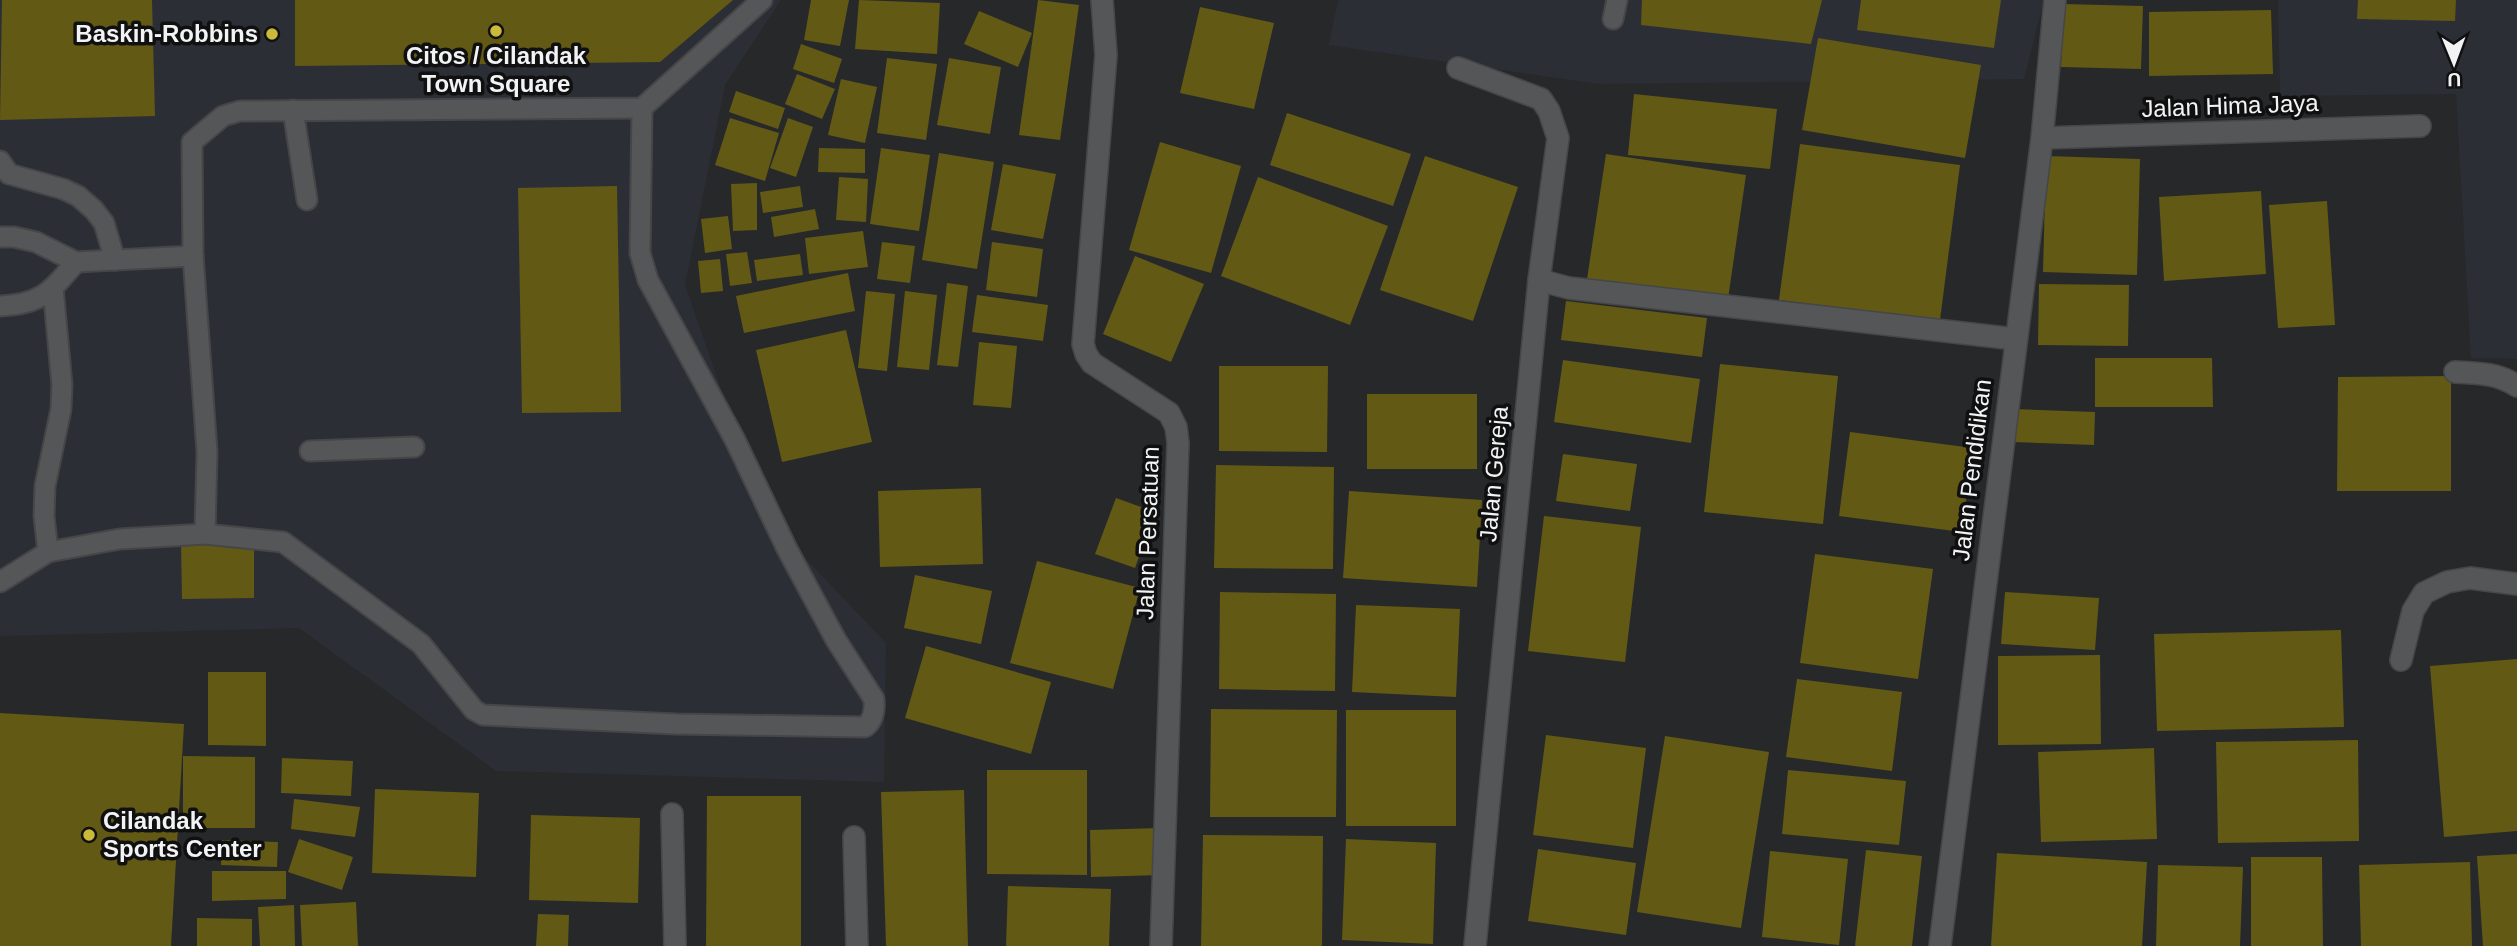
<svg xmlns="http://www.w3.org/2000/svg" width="2517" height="946" viewBox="0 0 2517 946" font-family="Arial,sans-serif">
<rect width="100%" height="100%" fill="#27282a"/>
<g fill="#2c2e36">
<polygon points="0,0 781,0 725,85 685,285 765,516 886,643 884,782 496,771 299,628 0,636"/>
<polygon points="1338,0 2044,0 2024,79 1599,84 1329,45"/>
<polygon points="2278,0 2517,0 2517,359 2471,358 2456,94 2280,96"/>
</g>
<g fill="#625915">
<polygon points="2,0 152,0 155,116 0,120"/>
<polygon points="295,0 733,0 660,62 295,66"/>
<polygon points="811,0 849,0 840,46 804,40"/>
<polygon points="859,0 940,3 937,54 855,49"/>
<polygon points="1038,0 1079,5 1060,140 1019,135"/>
<polygon points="1642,0 1822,0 1811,44 1641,25"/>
<polygon points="1861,0 2001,0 1994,48 1857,30"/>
<polygon points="2358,0 2456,0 2455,21 2357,19"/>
<polygon points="2063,4 2143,6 2141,69 2061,67"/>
<polygon points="1200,7 1274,23 1254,109 1180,93"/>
<polygon points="2271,10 2273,74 2149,76 2149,12"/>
<polygon points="979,11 1032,33 1018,67 964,44"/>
<polygon points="1818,38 1981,65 1965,158 1802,130"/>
<polygon points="801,44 842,59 834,83 793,69"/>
<polygon points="887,58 937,64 926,140 877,133"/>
<polygon points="949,58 1001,67 990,134 937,125"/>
<polygon points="797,74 835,89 822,119 785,104"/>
<polygon points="841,79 877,87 865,143 828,135"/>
<polygon points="736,91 785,108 778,129 729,112"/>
<polygon points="1634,94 1777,109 1770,169 1628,155"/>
<polygon points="1287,113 1411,154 1393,206 1270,165"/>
<polygon points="730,118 779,133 765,181 715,165"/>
<polygon points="788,118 813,127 796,177 770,168"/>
<polygon points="1160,142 1241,166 1211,273 1129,250"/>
<polygon points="1800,144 1960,165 1940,320 1779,300"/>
<polygon points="819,148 865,149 865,173 818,172"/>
<polygon points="881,148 930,155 919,231 870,224"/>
<polygon points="939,153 994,162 977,269 922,260"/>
<polygon points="1606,154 1746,175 1728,299 1587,279"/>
<polygon points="1425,156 1518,187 1473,321 1380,290"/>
<polygon points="2046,156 2140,159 2137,275 2043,272"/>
<polygon points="1003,164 1056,174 1043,239 991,230"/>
<polygon points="839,177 868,179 866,222 836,220"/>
<polygon points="1258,177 1388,226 1350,325 1221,276"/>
<polygon points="757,183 757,230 733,231 731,184"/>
<polygon points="617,186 621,412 522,413 518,188"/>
<polygon points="800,186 803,207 763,213 760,192"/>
<polygon points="2261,191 2266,274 2164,281 2159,197"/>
<polygon points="2327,201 2335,325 2278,328 2269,205"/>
<polygon points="815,209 819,229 774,237 771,217"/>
<polygon points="728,216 732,249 705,253 701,219"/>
<polygon points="863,231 868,267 809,274 805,238"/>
<polygon points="882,242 915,246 910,283 877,279"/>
<polygon points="992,242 1043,249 1037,297 986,290"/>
<polygon points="747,252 752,283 730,286 726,254"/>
<polygon points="800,254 803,275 757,281 754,260"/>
<polygon points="1135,256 1204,284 1171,362 1103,334"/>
<polygon points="720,259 723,291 701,293 698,261"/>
<polygon points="848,273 855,311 744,333 736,296"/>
<polygon points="947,283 968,286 958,367 937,365"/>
<polygon points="2039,284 2129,285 2128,346 2038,345"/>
<polygon points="866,291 895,294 887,371 858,368"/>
<polygon points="905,291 937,295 929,370 897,367"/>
<polygon points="977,295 1048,305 1043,341 972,332"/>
<polygon points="1566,301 1707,318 1702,357 1561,340"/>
<polygon points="846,330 872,442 782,462 756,350"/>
<polygon points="979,342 1017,346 1011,408 973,405"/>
<polygon points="2095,358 2212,358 2213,407 2095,407"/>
<polygon points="1563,360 1700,379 1691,443 1554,422"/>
<polygon points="1720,364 1838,376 1823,524 1704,512"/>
<polygon points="1219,366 1328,366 1327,452 1219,451"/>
<polygon points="2451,376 2451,491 2337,491 2338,377"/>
<rect x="1367" y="394" width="110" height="75"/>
<polygon points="2014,409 2095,412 2094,445 2013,442"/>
<polygon points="1850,432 1973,448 1962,532 1839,516"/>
<polygon points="1563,454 1637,464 1630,511 1556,501"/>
<polygon points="1216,465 1334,467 1333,569 1214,568"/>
<polygon points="981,488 983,564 880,567 878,491"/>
<polygon points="1349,491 1482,500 1477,587 1343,578"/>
<polygon points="1116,498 1155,512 1135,568 1095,554"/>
<polygon points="1544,516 1641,527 1625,662 1528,651"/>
<polygon points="254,541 254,598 182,599 181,542"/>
<polygon points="1815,554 1933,569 1918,679 1800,663"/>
<polygon points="1037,561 1140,588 1113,689 1010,663"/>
<polygon points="915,575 992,591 981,644 904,628"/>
<polygon points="1220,592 1336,594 1335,691 1219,689"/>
<polygon points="2005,592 2099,598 2095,650 2001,644"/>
<polygon points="1356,605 1460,609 1456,697 1352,692"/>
<polygon points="2341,630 2344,727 2157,731 2154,634"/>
<polygon points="926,646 1051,682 1031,754 905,718"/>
<polygon points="2100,655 2101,744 1998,745 1998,656"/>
<polygon points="2517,659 2517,831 2444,837 2430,666"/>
<polygon points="208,672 266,672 266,746 208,745"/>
<polygon points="1797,679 1902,692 1892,771 1786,757"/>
<polygon points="1211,709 1337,710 1336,817 1210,817"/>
<rect x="1346" y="710" width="110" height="116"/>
<polygon points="0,713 184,724 171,946 0,946"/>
<polygon points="1546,735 1646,748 1633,848 1533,835"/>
<polygon points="1665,736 1769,752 1741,928 1637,912"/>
<polygon points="2358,740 2359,841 2218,843 2216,742"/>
<polygon points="2154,748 2157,839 2041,842 2038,752"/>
<polygon points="183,756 255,757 255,828 183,828"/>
<polygon points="282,758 353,761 351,796 281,793"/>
<polygon points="987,770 1087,770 1087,875 987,874"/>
<polygon points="1788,770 1906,781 1899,845 1782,834"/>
<polygon points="375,789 479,793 476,877 372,873"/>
<polygon points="964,790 968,946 886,946 881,792"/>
<polygon points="707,796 801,796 801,946 706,946"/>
<polygon points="294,799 360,807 355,837 291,829"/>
<polygon points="531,815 640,818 638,903 529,900"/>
<polygon points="1160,828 1162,875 1091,877 1090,830"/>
<polygon points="1203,835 1323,836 1322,946 1201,946"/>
<polygon points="299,839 353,857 342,890 288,872"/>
<polygon points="1346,839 1436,843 1433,944 1342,940"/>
<polygon points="222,840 278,842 277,867 221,865"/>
<polygon points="1538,849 1636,863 1626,935 1528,921"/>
<polygon points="1866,850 1922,856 1912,946 1855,946"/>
<polygon points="1770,851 1848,859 1839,945 1762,937"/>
<polygon points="1997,853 2147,862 2142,946 1991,946"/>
<polygon points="2517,854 2517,946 2483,946 2477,856"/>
<polygon points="2251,857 2322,857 2323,946 2251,946"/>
<polygon points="2470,862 2472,946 2361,946 2359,865"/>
<polygon points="2158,865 2243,867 2240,946 2156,946"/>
<polygon points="212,871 286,871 286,899 212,901"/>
<polygon points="1008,886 1111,889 1109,946 1006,946"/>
<polygon points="356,902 358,946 302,946 300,905"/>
<polygon points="294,905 295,946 260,946 258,907"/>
<polygon points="538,914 569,915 568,946 536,946"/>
<polygon points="197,918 252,919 252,946 197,946"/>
</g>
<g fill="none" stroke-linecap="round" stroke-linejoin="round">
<defs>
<g id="lane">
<polyline points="1613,19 1617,0"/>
<polyline points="293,110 307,200"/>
<polyline points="0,161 9,174 63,189 78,196 94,210 104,223 115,260"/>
<polyline points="0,237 14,237 36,242 76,262 193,256 192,142 223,116 240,111 642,108 762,0"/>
<path d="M0 306C42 304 50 292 76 262"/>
<polyline points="310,451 414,447"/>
<path d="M205 534 283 542 421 644 474 710 483 715 676 724 865 727C874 720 875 710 874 699L836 640 787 549 735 440 648 280 640 253 642 108"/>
<polyline points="48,552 44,516 45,486 61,409 62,385 53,288"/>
<polyline points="0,582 48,552 120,539 205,534 207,452 193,256"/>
</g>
<g id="street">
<polyline points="1102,0 1106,55 1083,344 1086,354 1092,363 1169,413 1176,427 1178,443 1161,946"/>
<polyline points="1458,68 1541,99 1549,111 1558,138 1539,280 1475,946"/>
<polyline points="2042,138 2420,126"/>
<polyline points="1539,280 1569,288 2015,339"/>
<path d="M2455 372C2477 373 2498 373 2517 386"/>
<polyline points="2401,660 2413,611 2424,593 2447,582 2470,578 2517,584"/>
<polyline points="672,814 675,946"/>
<polyline points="854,837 857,946"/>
<polyline points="1940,946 2042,138 2055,0"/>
</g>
</defs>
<use href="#lane" stroke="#464648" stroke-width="23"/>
<use href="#street" stroke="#464648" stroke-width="24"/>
<use href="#lane" stroke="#555658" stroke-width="19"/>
<use href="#street" stroke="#555658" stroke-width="21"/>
</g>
<g fill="#cbba39" stroke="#101011" stroke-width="2.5">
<circle cx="496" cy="31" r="7"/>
<circle cx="272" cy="34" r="7"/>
<circle cx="89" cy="835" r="7"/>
</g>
<g text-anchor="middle" stroke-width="7" stroke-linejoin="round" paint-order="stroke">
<g font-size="24" font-weight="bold" fill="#f2f3f4" stroke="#101011" text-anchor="end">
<text x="258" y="42">Baskin-Robbins</text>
<text x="496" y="64" text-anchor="middle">Citos / Cilandak<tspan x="496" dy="28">Town Square</tspan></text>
<text x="103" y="829" text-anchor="start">Cilandak<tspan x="103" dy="28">Sports Center</tspan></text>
</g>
<g font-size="24" fill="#f2f3f4" stroke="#101011">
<text transform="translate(2230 106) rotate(-2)" y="8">Jalan Hima Jaya</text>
<text transform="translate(1972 470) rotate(-83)" y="8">Jalan Pendidikan</text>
<text transform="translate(1494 474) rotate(-85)" y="8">Jalan Gereja</text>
<text transform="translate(1148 533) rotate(-88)" y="8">Jalan Persatuan</text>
</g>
</g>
<g transform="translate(2454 63) rotate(179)" stroke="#101011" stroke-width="5" paint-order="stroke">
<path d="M0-5L12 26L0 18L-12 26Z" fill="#f2f3f4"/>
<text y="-10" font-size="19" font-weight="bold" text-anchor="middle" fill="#f2f3f4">U</text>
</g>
</svg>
